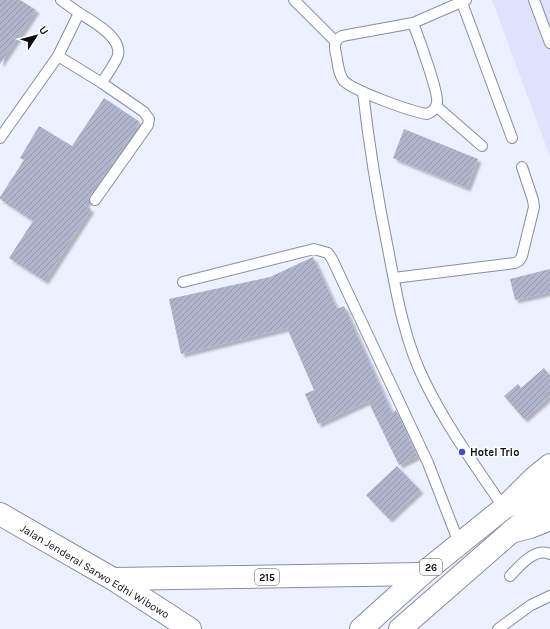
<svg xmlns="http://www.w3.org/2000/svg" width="550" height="629" viewBox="0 0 550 629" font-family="Karla,sans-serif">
<defs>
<pattern id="building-hatch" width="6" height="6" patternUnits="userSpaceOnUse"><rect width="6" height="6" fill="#afb5cc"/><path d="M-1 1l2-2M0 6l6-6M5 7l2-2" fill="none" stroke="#959aae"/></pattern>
<filter id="shadow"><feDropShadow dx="3.5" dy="3.5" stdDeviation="1" flood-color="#0004"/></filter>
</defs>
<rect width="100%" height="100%" fill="#edf1ff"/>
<polygon fill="#dde3fc" points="492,0 550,0 550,157"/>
<g fill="url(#building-hatch)" filter="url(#shadow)">
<polygon points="0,0 20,0 36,10 0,64"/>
<polygon points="104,98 140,122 90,196 85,206 91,209 45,281 9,258 33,221 0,199 0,197 24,160 20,158 39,126 72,146"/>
<polygon points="404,129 478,159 467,188 393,158"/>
<polygon points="313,257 337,309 344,306 392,413 396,410 417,456 399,465 368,401 318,424 305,394 314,390 287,328 181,354 169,299 270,277"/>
<polygon points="550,269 550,292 515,300 510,279"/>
<polygon points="544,368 550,376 550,396 524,419 504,396 518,384 521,388"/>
<polygon points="397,466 420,490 389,519 366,495"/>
</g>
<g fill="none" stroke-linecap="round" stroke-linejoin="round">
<defs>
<g id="lane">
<polyline points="294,0 336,42"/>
<polyline points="461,0 512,138"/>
<polyline points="534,0 550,43"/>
<path d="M79 13C92 21 122 37 118 55 117 61 105 77 102 83"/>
<path d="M413 23C418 36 439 93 437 103 436 109 432 112 427 114 412 112 354 91 344 81 338 74 338 63 336 54 334 46 334 40 342 36L413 23 466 0"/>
<polyline points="58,56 102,83 144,112 149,119 148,125 95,200"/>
<path d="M363 92C369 146 378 200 389 254 397 297 405 342 425 382 447 427 476 467 504 508"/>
<polyline points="436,106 482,146"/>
<polyline points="0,138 58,56 79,13 61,0"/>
<polyline points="394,278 515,263 519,261 522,256 534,207 533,200 522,167"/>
<polyline points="183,282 314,249 328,253 332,259 428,463 459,543"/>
<path d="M510 576C519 567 534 547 550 554"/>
<polyline points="498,629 531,605 550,596"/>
</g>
<g id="secondary">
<polyline points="510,502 534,478 550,465"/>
<polyline points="511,532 550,499"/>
</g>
<polyline id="primary" points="0,514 113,579 190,629"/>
<g id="highway">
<polyline points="113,579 422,574"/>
<polyline points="361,629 422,574 504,508 550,483"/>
<polyline points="400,629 511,532 530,527 550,519"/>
</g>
</defs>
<use href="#lane" stroke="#888da3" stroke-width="12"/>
<use href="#secondary" stroke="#888da3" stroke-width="24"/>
<use href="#primary" stroke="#888da3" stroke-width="24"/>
<use href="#highway" stroke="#888da3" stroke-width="24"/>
<use href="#lane" stroke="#fff" stroke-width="10"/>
<use href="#secondary" stroke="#fff" stroke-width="22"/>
<use href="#primary" stroke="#fff" stroke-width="22"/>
<use href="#highway" stroke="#fff" stroke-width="22"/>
</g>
<circle fill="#444ec3" stroke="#fefefe" stroke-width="1.5" cx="462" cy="452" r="4"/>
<g text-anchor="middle" stroke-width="3" stroke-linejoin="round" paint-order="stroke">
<g fill="#fefefe" stroke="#54555b" stroke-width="1">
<rect x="420" y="559" width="22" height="16" rx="3"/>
<rect x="255" y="569" width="24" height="16" rx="3"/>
</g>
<g font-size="10" font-weight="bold" fill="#0b0d15">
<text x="431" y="571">26</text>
<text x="267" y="581">215</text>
</g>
<g font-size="11" font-weight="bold" fill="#0b0d15" stroke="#fefefe" text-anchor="start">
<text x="470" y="456">Hotel Trio</text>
</g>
<g font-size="11" fill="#0b0d15" stroke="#fefefe">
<text transform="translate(95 571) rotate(31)" y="4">Jalan Jenderal Sarwo Edhi Wibowo</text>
</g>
</g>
<g transform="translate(36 36) rotate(54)" stroke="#fefefe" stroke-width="3" paint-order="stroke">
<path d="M0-3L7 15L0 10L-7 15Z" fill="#0b0d15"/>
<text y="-6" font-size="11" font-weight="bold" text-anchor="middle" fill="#0b0d15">U</text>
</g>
</svg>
